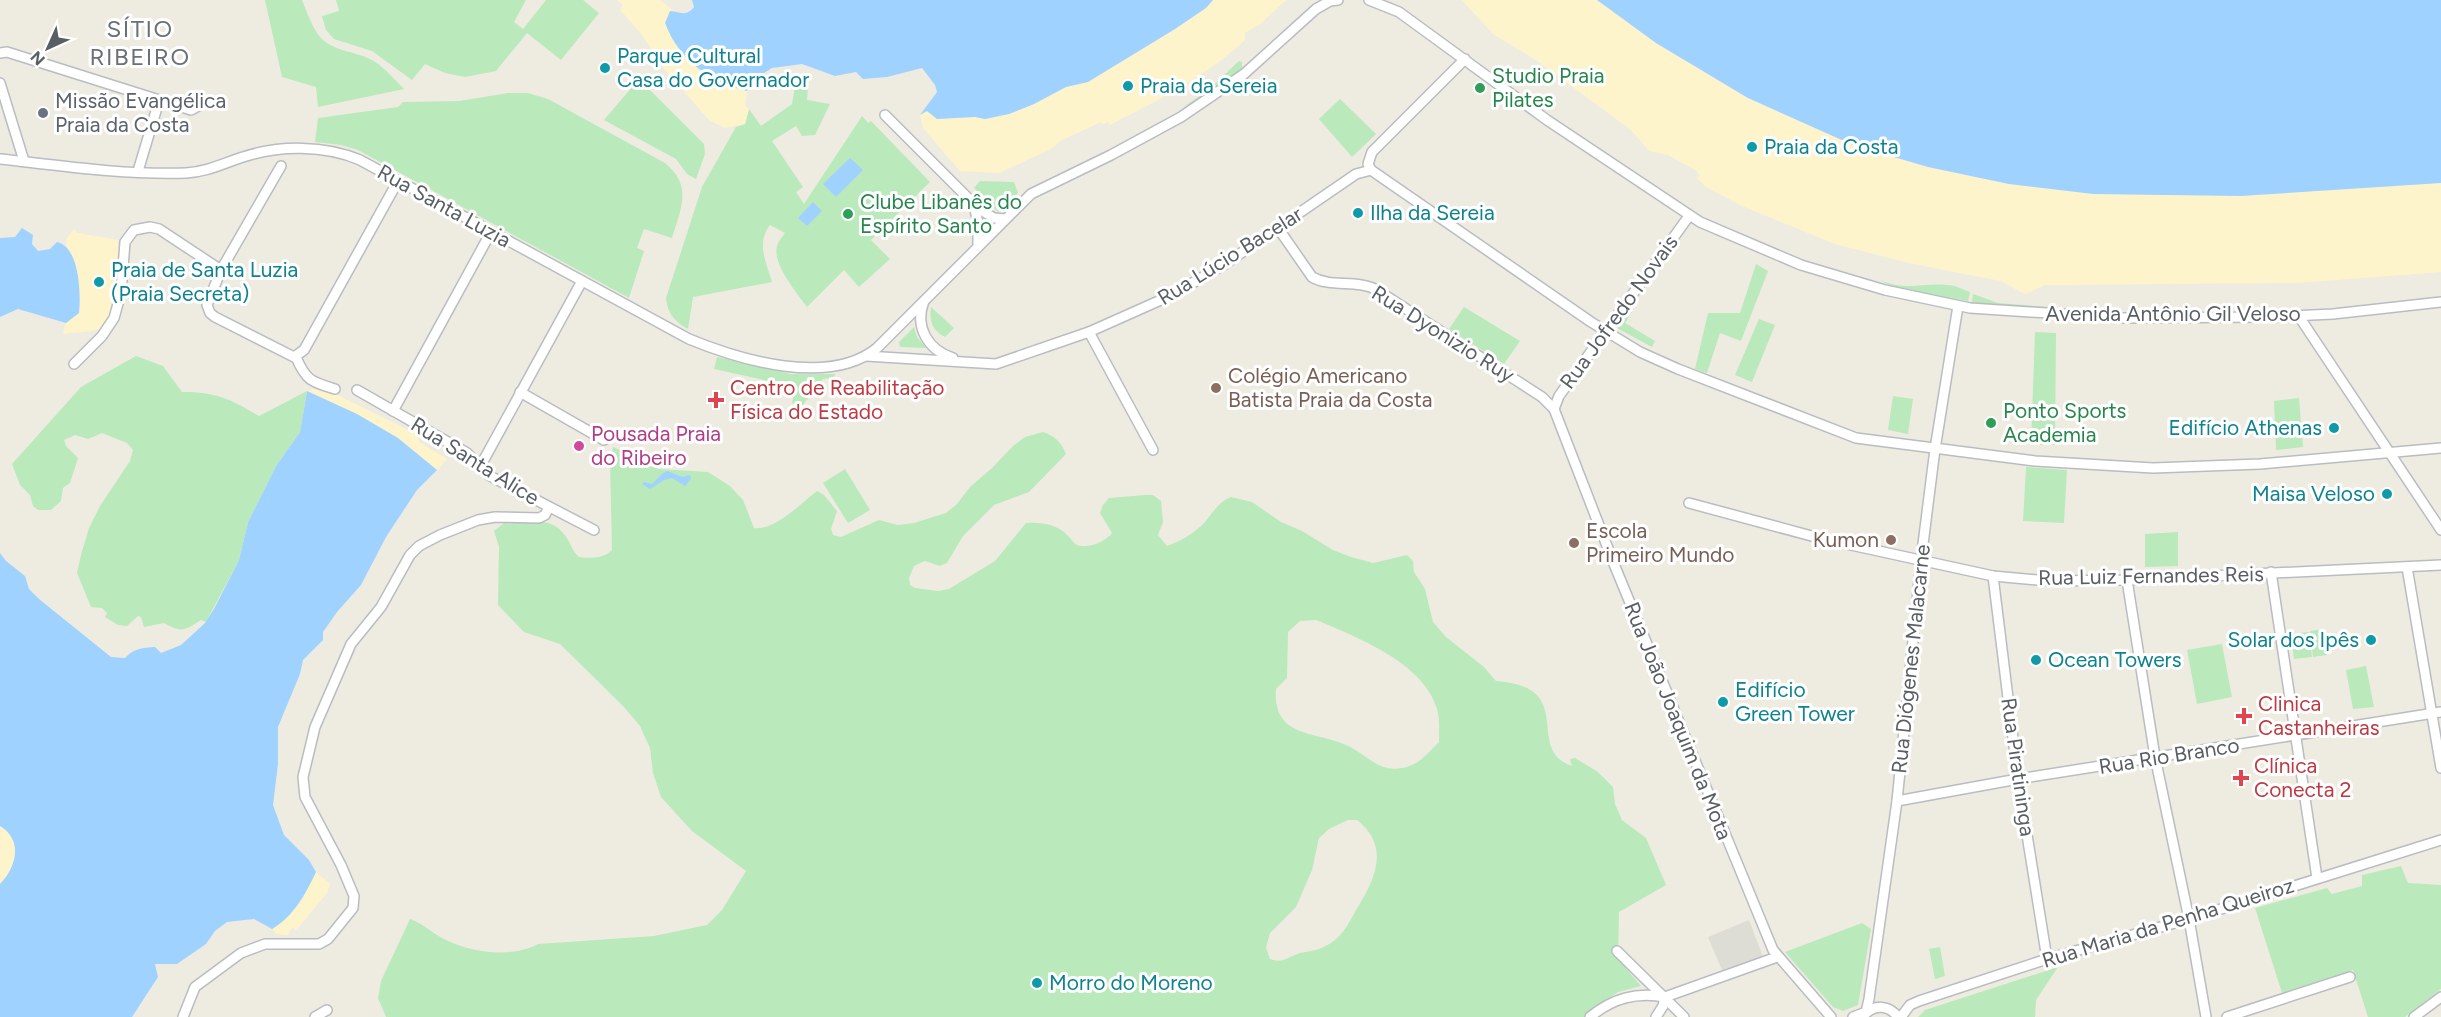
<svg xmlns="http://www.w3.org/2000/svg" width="2441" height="1017" viewBox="0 0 2441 1017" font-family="Figtree,sans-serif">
<rect width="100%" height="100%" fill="#eeece1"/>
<polygon fill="#deddd5" points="1749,920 1763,957 1722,970 1708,937"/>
<g fill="#bae9bb" fill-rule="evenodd">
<path d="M265 0H302C307 12 312 28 321 38 335 52 355 51 372 60 384 67 394 79 404 89L318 107 316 87 282 77Z"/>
<polygon points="336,0 526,0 514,22 523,29 546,0 583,0 599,13 561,60 527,33 496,71 465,77 445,73 425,64 412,80 372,51 334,39 326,30 322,16 339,11"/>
<path d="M1239 61 1242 62V68C1228 83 1202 99 1183 107L1206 92Z"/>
<polygon points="639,79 704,144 705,154 696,179 687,174 676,159 604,120"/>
<path d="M795 86 808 88 807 100 830 104 815 135 802 136 796 126 772 141 803 187 796 192 804 204 862 116 868 123 871 121 930 182 871 240 890 259 859 287 844 270 807 307C797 293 772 264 777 246 778 242 782 237 785 233L770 225C756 243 766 262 772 282L693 297 688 329C675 322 667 313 666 298L702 187 736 127 745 124 749 109 761 126 792 104Z"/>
<path d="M508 93H528L548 99 665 163C693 186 681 208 672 238L644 229 637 248 644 251 629 298 358 150 341 145 315 142 318 118 398 107 403 102 459 101Z"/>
<polygon points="1340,99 1376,134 1352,157 1319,119"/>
<polygon points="980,181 1014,182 1018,193 998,212 974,188"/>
<polygon points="1756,264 1768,271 1741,341 1720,333 1707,373 1695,369 1708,313 1740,313"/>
<path d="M1877 277C1899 293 1922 282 1947 285 1955 285 1962 289 1970 292L1968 301 1891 287Z"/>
<path d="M1973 294 1998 303 2074 309 2088 307C2069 317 1995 306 1972 302Z"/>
<path d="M931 307 954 328 945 337C932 331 929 320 931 307Z"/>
<polygon points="1464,307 1520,341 1504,364 1449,329"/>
<polygon points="1627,309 1632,312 1625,323 1655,341 1652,347 1615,327"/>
<polygon points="1759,319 1775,325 1752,382 1735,375"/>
<polygon points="914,327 917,337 926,348 900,347 899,342"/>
<polygon points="2035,332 2056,333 2055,445 2031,445"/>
<path d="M136 356 163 366 182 392C217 392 230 399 259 416L307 391 300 432 276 466 248 522 239 560 206 622 201 620C184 631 182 633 164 623L144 627 141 617 138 616 127 626 118 625 105 617 107 613 102 608 91 607 77 573 81 555 89 528 100 506 130 461 133 450 127 443 102 433 88 439 75 435 64 440 66 446 78 458 70 483 63 488 61 501 51 510H38L33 506 30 495 20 485 12 464 81 387Z"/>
<polygon points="717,357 791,374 836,374 832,378 823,379 803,405 792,403 795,387 714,369"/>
<polygon points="1893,396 1913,399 1908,434 1888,430"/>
<polygon points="2299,398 2303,447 2276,450 2274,401"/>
<path d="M1043 432C1055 436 1061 442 1066 454L1029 492 994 505 963 536 947 563 940 566 925 561 914 566 909 578 910 585 915 588 938 591 949 589 995 561 1026 523C1040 522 1057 524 1067 535 1072 539 1072 542 1077 545 1087 549 1106 542 1112 533L1100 513 1103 505 1109 498 1145 495H1153L1161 501 1163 522 1158 535 1167 546C1181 541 1193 534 1204 523 1213 513 1218 502 1231 497L1252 502 1281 522 1302 531 1333 550 1351 557 1373 563 1407 555 1413 561 1414 572 1425 589 1433 622 1446 637 1484 667 1496 681C1579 687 1523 749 1572 766L1570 759 1575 758 1598 772 1613 787 1615 804 1622 820 1646 838 1666 885 1619 912 1618 959 1641 986 1618 992 1584 1017H386L378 998 381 981 410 919C424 924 433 934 446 940 472 953 512 958 538 944L654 936 707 925 722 910 746 871 692 831 661 797 653 773 650 748 640 726 624 707 560 644 524 632 498 605 499 547 494 531 504 523C525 525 547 514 563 533 570 540 571 550 579 557 590 558 604 559 612 550L610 460 613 447 640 459 647 465 659 469 708 472 730 486 743 500 754 528C775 531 801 503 817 491L824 495 837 511 831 529 833 535 841 537 879 520 898 525 914 523 946 513 957 504 970 487 992 468 1013 446 1025 437ZM1316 620C1357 637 1424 663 1437 709 1440 719 1439 732 1439 742 1428 753 1418 766 1402 768 1379 772 1369 757 1352 748 1320 730 1272 741 1276 689L1287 678 1288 632 1300 621ZM1348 820H1357C1391 847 1375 879 1356 910 1349 923 1343 935 1331 943 1320 950 1312 951 1300 953 1287 957 1284 964 1270 959L1266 948 1270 933 1296 907 1312 870 1319 838 1329 829Z"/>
<polygon points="2026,467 2067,470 2064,523 2023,521"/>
<polygon points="845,469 870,510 848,523 823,483"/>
<polygon points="2178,532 2178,566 2145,567 2145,534"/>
<polygon points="2324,629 2327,655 2313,657 2310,631"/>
<polygon points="2309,632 2312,657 2294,659 2291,634"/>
<polygon points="2222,644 2232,697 2197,704 2187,650"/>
<polygon points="2366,666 2374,707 2353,709 2346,670"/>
<polygon points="2401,866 2408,883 2441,885 2441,989 2405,1017 2368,1017 2353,970 2282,993 2255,908 2327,888 2332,894 2362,886 2362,875"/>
<polygon points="1862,923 1871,929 1858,1005 1843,1011 1833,1007 1785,952"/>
<polygon points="1940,947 1945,976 1935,979 1929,949"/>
<polygon points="2058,967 2036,1000 2035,1017 1918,1017 1925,1010"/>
</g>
<g fill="#fef4cc">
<polygon points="617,0 660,0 675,12 670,11 697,69 714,79 747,91 745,106 749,109 745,124 725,128 709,120 664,69 643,36 620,10 623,5"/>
<path d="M1213 0H1286L1260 24 1245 33V40C1205 77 1158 100 1110 125L1108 122 1103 124 1101 122 1062 140 1051 149 999 173 960 171 923 128 920 115 927 111 937 119 975 117 985 119 1009 114 1034 104 1066 87 1088 82 1175 29 1206 8Z"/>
<polygon points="1462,0 1597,0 1656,43 1747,98 1853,145 1928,167 2009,184 2240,196 2441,183 2441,272 2297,283 2045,285 2025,294 2001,281 1913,264 1835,244 1742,206 1706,187 1697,178 1700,175 1695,170 1668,155 1649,151 1631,130 1539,62 1493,34"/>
<path d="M74 229 77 233 118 240C120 259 122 316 104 327 96 332 73 332 63 334L66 323 79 313 72 257 66 246 67 238Z"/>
<polygon points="321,387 416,434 419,442 447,459 437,470 398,438 357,414 307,391"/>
<path d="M0 826C23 840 17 866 0 884Z"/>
<path d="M316 872 330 884 327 893 296 930 292 927 288 935 276 934 272 929C294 916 305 895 316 872Z"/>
</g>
<g fill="#a0d2ff">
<path d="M692 0H1213L1206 8 1175 29 1088 82 1066 87 1034 104 1009 114 985 119 975 117 937 119 927 111 920 115 937 92 935 85 922 68 887 77 863 79 856 72 835 76 802 64 772 68 748 83 747 91C709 81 679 60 665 23L670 11C681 12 686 17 694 7Z"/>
<polygon points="1597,0 2441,0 2441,183 2240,196 2093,194 2009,184 1928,167 1853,145 1748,98 1656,43"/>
<polygon points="850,158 863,170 836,197 823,184"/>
<polygon points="813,202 822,211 807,226 798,218"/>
<path d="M22 228 33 235 32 244 38 251 50 249 57 242C80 247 81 295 79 313L66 323 18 309 0 317V238L15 237Z"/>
<path d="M307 391 357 414 398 438 437 470 417 490 386 537 361 585 337 612 323 632V640L303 660 300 674 278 727V764L273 805 284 835 309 860 316 872C305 895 294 916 272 929L254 919 227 922 215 931 206 944 177 964H155L158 977 132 1017H0V884C17 866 23 840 0 826V553L6 561 25 576 29 589 39 599 111 657 125 658C134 648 142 648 155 647L161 653 181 645 205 623 214 609 239 560 248 522 276 466 300 432Z"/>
<polygon points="667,471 683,477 690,475 691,479 685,486 672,478 664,480 650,489 642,484 644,482 652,484 662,474"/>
</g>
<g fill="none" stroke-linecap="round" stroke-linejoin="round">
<defs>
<g id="minor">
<polyline points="1369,0 1399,12 1547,120 1700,222 1801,265 1885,290 1970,308 2122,318 2268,317 2333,314 2441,302"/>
<polyline points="0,53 7,52 191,110 202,104"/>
<polyline points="0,83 24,161"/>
<polyline points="885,115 979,209 994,218 1005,219"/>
<path d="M0 159C62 166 124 175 186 173 207 172 224 163 243 157 279 145 325 145 360 160L689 339C740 360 829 387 877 348L1031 194 1111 155 1181 117 1244 74 1316 9 1330 1 1338 0"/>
<polyline points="281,166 221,270 207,305 210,313 215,317 294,357 304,350 398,181"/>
<polyline points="1371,170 1591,322 1640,352 1678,369 1856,438 2035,461 2153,468 2260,464 2441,448"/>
<polyline points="1371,170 1368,164 1372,152 1465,59"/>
<polyline points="138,171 159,101"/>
<polyline points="974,205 978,223 978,245"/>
<path d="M1278 228 1312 277C1331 288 1357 279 1377 290L1542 397 1554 409 1614 564 1773 950 1831 1017"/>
<path d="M924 301C914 327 928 350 953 358"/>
<polyline points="2298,315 2441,530"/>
<polyline points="1089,332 1153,450"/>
<polyline points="866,356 996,364 1089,332 1172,295 1225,264 1356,174 1371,170"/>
<path d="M296 357C306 381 312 382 335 389"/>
<polyline points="74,364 102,336 114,318 121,293 125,242 134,230 150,227 159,229 221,270"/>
<polyline points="357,390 467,453 490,476 594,530"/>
<polyline points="520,392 604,440"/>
<polyline points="1554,409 1559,396 1689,216"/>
<polyline points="393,411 491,232"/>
<polyline points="481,465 582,281"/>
<polyline points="1689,503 1819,538 1993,576 2049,581 2127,580 2441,565"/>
<polyline points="2407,567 2441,768"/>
<polyline points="2271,572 2317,878"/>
<polyline points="1993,576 2018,779 2047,959"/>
<polyline points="2127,580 2155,757 2189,919 2206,1017"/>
<polyline points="1897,801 2018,779 2441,712"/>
<polyline points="1617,951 1684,1017"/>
<polyline points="1665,997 1777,957"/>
<path d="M1864 1015C1875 1004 1889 1005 1898 1017"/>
<polyline points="183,1017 195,987 241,953 265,944 319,944 328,939 353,908 354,896 341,865 305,797 303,777 315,727 351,644 381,607 410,555 419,546 440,535 478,520 495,517 539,518 545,515 549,507"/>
<polyline points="315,1017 327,1010"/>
<path d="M1590 1017C1613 998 1636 992 1665 997"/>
<polyline points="1656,1017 1663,1006 1665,997"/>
<polyline points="1853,1017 1866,1012 1869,999 1897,801 1921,560 1935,449 1958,306"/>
<polyline points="1901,1017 1910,1005 1919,1001 2047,959 2189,919 2441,840"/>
<polyline points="2227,1017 2350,977"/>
<polyline points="2414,1017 2441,997"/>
</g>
</defs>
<use href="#minor" stroke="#b9bcc2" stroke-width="12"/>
<use href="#minor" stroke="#fff" stroke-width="9"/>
</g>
<g fill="#0f9aa8" stroke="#fff" stroke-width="2">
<circle cx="605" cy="68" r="6"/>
<circle cx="1128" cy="86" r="6"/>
<circle cx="1752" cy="147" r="6"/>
<circle cx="1358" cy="213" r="6"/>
<circle cx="99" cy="282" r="6"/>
<circle cx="2334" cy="428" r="6"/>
<circle cx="2387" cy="494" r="6"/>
<circle cx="2371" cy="640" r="6"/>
<circle cx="2036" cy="660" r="6"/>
<circle cx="1723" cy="702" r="6"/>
<circle cx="1037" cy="983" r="6"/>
</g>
<g fill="#2e9e5b" stroke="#fff" stroke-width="2">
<circle cx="1480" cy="88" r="6"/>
<circle cx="848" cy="214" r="6"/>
<circle cx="1991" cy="423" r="6"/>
</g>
<circle fill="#6b7280" stroke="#fff" stroke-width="2" cx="43" cy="113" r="6"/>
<g fill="#8d6e63" stroke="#fff" stroke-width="2">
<circle cx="1216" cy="388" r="6"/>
<circle cx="1891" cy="540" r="6"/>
<circle cx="1574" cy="543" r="6"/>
</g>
<g fill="#e0444e" stroke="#fff" stroke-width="2">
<path d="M713 391h6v6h6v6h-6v6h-6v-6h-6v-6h6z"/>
<path d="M2241 707h6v6h6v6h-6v6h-6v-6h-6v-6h6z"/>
<path d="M2238 769h6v6h6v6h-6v6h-6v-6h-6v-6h6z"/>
</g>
<circle fill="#d1479c" stroke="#fff" stroke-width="2" cx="579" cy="446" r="6"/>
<g text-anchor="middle" stroke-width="6" stroke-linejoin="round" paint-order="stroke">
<g font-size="21" fill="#0d838f" stroke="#fff" text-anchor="start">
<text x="617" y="63">Parque Cultural<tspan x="617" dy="24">Casa do Governador</tspan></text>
<text x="1140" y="93">Praia da Sereia</text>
<text x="1764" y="154">Praia da Costa</text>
<text x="1370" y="220">Ilha da Sereia</text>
<text x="111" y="277">Praia de Santa Luzia<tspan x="111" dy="24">(Praia Secreta)</tspan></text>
<text x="2322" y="435" text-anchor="end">Edifício Athenas</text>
<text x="2375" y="501" text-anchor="end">Maisa Veloso</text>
<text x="2359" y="647" text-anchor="end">Solar dos Ipês</text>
<text x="2048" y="667">Ocean Towers</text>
<text x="1735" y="697">Edifício<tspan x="1735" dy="24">Green Tower</tspan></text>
<text x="1049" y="990">Morro do Moreno</text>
</g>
<g font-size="21" fill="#27864d" stroke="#fff" text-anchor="start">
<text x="1492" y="83">Studio Praia<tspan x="1492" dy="24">Pilates</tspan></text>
<text x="860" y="209">Clube Libanês do<tspan x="860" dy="24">Espírito Santo</tspan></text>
<text x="2003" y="418">Ponto Sports<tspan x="2003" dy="24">Academia</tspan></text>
</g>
<g font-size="21" fill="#5b616d" stroke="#fff" text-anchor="start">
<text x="55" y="108">Missão Evangélica<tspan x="55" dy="24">Praia da Costa</tspan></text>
</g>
<g font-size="21" fill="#595e64" stroke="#fff">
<text transform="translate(444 206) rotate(29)" y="7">Rua Santa Luzia</text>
<text transform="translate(1230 256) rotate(-32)" y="7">Rua Lúcio Bacelar</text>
<text transform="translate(1619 312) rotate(-54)" y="7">Rua Jofredo Novais</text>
<text x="2173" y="321">Avenida Antônio Gil Veloso</text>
<text transform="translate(1443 334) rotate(32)" y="7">Rua Dyonizio Ruy</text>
<text transform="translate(475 461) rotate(32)" y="7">Rua Santa Alice</text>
<text transform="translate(2151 576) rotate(-1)" y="7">Rua Luiz Fernandes Reis</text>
<text transform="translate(1911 659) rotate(-84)" y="7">Rua Diógenes Malacarne</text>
<text transform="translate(1678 721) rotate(68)" y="7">Rua João Joaquim da Mota</text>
<text transform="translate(2169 756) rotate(-9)" y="7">Rua Rio Branco</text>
<text transform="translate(2018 767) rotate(82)" y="7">Rua Piratininga</text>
<text transform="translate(2168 923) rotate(-17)" y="7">Rua Maria da Penha Queiroz</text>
</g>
<g font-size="21" fill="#785e54" stroke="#fff" text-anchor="start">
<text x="1228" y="383">Colégio Americano<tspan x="1228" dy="24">Batista Praia da Costa</tspan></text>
<text x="1586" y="538">Escola<tspan x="1586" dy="24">Primeiro Mundo</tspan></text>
<text x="1879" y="547" text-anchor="end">Kumon</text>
</g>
<g font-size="21" fill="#be3a42" stroke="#fff" text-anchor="start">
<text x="730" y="395">Centro de Reabilitação<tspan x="730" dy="24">Física do Estado</tspan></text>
<text x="2258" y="711">Clinica<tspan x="2258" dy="24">Castanheiras</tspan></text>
<text x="2254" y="773">Clínica<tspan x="2254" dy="24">Conecta 2</tspan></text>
</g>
<g font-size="21" fill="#b23c85" stroke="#fff" text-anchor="start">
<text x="591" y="441">Pousada Praia<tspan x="591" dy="24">do Ribeiro</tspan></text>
</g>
<g font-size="24" letter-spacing="1.5" fill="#6a7076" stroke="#fff">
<text x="140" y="37">SÍTIO<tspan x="140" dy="28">RIBEIRO</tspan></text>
</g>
</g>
<g transform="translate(48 48) rotate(225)" stroke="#ffffff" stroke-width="4.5" paint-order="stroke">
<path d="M0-4.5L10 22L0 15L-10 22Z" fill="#595e64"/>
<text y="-9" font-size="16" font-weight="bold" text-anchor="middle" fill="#595e64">N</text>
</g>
</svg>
